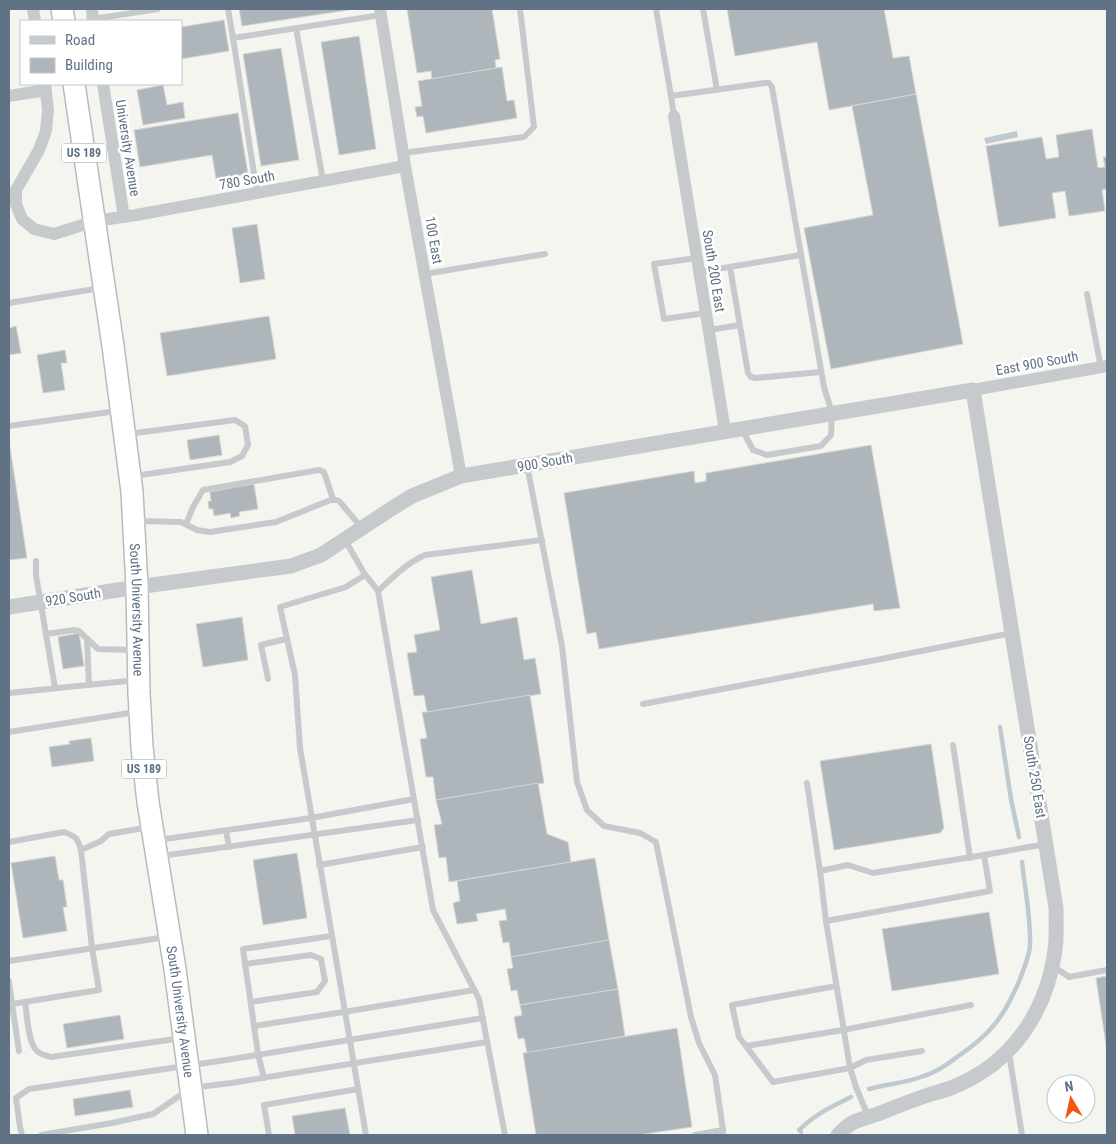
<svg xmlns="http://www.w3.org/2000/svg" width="1116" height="1144" viewBox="0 0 1116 1144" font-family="'Roboto Condensed',sans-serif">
<rect width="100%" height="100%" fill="#f5f5f0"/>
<polygon fill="#bfcad0" points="1017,131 1018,137 986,144 984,138"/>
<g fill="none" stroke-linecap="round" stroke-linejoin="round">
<g stroke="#bfcad0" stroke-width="4.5">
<polyline points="1000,727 1011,799 1019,837"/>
<path d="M869 1089C887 1084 906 1083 924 1076 936 1072 947 1065 957 1057 991 1034 1004 1017 1020 979 1024 968 1029 957 1030 946 1031 918 1025 890 1022 862"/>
<path d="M801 1132 799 1130C815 1114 831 1107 851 1097"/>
</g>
</g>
<g fill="#aeb5bb" stroke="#d6d6d3">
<polygon points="239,9 349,9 349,10 242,26"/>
<polygon points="407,9 492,9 500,59 495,60 496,68 432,79 431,71 417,73"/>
<polygon points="727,9 884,9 893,58 909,56 916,94 829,110 817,42 735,56"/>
<polygon points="224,20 229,51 181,59 181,27"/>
<polygon points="359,36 376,149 339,155 321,42"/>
<polygon points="281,48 299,160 261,166 243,54"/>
<polygon points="502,67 507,101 514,100 517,118 426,133 423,116 417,117 415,107 422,106 418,81"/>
<polygon points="163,85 167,105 183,102 185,118 143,125 137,90"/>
<polygon points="916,94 963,344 831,369 804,228 873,215 852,106"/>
<polygon points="238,113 248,174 216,179 212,155 140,167 134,130"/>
<polygon points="1092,129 1098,168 1105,167 1103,157 1107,157 1107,189 1102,190 1105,211 1069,216 1065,191 1052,193 1056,218 999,227 986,146 1042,137 1046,159 1059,157 1056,135"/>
<polygon points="257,224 265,279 240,283 232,228"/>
<polygon points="269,316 276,359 167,376 160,333"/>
<polygon points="16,326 21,353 9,355 9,328"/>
<polygon points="65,350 67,363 61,363 65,390 43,393 37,355"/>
<polygon points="219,435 222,455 190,460 187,440"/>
<polygon points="9,441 27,558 9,560"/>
<polygon points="871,445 900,608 874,611 873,604 599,649 596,632 587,634 564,493 694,471 695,483 706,481 706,473"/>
<polygon points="254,484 258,509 239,512 240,516 231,518 230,513 214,516 213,509 209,509 208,501 211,501 210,492"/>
<polygon points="472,570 481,624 517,617 524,660 535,658 541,694 427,712 424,695 414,696 407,653 417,652 414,635 440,630 431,577"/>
<polygon points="242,617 248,660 203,667 196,624"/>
<polygon points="79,633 84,666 63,669 58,637"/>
<polygon points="530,695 544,783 436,800 433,777 426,777 420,739 427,738 422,712 427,712"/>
<polygon points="91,738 94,761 52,767 49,747 70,744 69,741"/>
<polygon points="931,744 944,828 940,833 834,850 820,761"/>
<polygon points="538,783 547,834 568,842 571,862 449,882 446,857 439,858 434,825 442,824 436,800"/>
<polygon points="297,853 307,918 263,925 253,860"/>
<polygon points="55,856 59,880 63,880 67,907 63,907 67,931 23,938 11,863"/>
<polygon points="595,858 609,940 511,957 509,942 503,943 499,921 507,920 505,909 476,914 478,921 457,924 453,903 460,901 457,881"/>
<polygon points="989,912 999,974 892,991 882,929"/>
<polygon points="609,940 618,989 520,1005 517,990 511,991 507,969 513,968 511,957"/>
<polygon points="1107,976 1107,1052 1096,978"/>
<polygon points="618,989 625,1036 527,1053 524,1038 518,1039 514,1017 522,1015 520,1005"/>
<polygon points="120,1015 124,1039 67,1048 63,1024"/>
<polygon points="677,1028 692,1127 638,1135 536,1135 523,1053"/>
<polygon points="130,1090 133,1107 75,1116 73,1099"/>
<polygon points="345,1108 350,1135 295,1135 292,1116"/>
</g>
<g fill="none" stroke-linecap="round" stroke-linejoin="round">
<defs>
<g id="trunk">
<polyline points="62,9 64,21"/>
<path id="s1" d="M74 84 113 346 132 492 137 587 139 693 142 747 148 802 175 969 197 1135"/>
</g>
</defs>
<use href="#trunk" stroke="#b8bbbe" stroke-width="24"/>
<g stroke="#c7cacd" stroke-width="6">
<polyline points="228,9 233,38"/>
<polyline points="656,9 671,96 765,83 769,83 772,87 824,387 832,413 831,435 821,446 767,455 753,450 742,429"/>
<polyline points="703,9 717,90"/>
<polyline points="93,19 158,9"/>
<polyline points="296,28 323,181"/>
<polyline points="671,96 674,116"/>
<polyline points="403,153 524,137 534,127 520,9"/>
<polyline points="257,193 233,38 381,15"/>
<polyline points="697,258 654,264 664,319 706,313"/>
<polyline points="730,267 748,373 751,377 755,378 821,372"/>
<polyline points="699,272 801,255"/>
<polyline points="425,274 545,254"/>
<polyline points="1087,294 1101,368"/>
<polyline points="9,303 101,288"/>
<polyline points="709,330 740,325"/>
<polyline points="9,426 117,411"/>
<polyline points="128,434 235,420 245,426 248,445 242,456 230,462 134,476"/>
<polyline points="527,465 562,646 577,782 587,810 604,826 640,833 656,842 691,1017 699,1043 715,1075 723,1130 723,1135"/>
<polyline points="138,521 181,522 197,530 210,532 276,522 333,499 339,501 362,528"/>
<polyline points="186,524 193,507 203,490 319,470 324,472 333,499"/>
<polyline points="345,540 364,573 378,591 433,910 479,999 505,1135"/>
<polyline points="36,561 36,575 55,688"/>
<polyline points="365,575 346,587 280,607 295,675 300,748 366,1135"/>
<path d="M378 591C393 577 407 563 425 555L542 540"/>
<polyline points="46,634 74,630 79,631 98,649 134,650"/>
<polyline points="87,639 89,685"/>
<polyline points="268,679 261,645 286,639"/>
<polyline points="9,693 137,680"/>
<polyline points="643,704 881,659 1012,633"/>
<polyline points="9,732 136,712"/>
<polyline points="953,745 970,858"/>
<polyline points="807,783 820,871 848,865 873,873 984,855 1046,844"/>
<polyline points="226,831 229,847"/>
<polyline points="158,840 311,818 414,799"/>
<path d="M9 842 64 832C76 836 78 839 81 850L92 948 99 990 12 1004 9 981"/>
<polyline points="81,850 101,841 109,834 150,827"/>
<polyline points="161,856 418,820"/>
<polyline points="319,865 423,847"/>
<polyline points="820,871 826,921 850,1068 856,1087 868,1116"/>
<polyline points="826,921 990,891 984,855"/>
<polyline points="9,961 166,937"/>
<polyline points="245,964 311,955 321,959 325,981 317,992 251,1002"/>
<polyline points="1053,966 1069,977 1107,970"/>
<polyline points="836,986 732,1005 739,1037 746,1046 843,1030 971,1005"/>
<path d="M25 1002C27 1014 28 1042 36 1050 40 1055 45 1055 51 1057L182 1038"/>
<polyline points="12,1004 19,1051"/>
<polyline points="254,1026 344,1012 474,990"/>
<polyline points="746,1046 773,1082 850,1068 866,1060 922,1051"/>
<polyline points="1009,1053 1022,1135"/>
<polyline points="264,1078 258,1054 243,949 331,936"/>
<polyline points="22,1135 20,1127 16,1098 29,1089 226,1060 483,1018"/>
<polyline points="41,1135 112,1123 153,1114 191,1088 231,1083 487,1042"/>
<polyline points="269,1135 264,1105 358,1089"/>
<polyline points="695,1135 723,1130"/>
</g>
<g stroke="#c7cacd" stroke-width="12">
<polyline points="33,9 35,21"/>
<polyline points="92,9 93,21"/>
<polyline points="380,9 405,166 461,476"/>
<polyline points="45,84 48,110 46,131 39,150 16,190 16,204 22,219 34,229 54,234 95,221 136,215 405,166"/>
<polyline points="103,84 124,217"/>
<polyline points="9,96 46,90"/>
<polyline points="674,116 725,431"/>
<polyline points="973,390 1107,366"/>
</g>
<path stroke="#c7cacd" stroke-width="15" d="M9 607 137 587 291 566 321 555 391 509 412 496 461 476 973 390 1056 908C1056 922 1057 937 1055 950 1047 1011 1012 1064 953 1087 946 1090 938 1092 931 1094 913 1100 895 1107 878 1114 869 1117 860 1119 852 1123 847 1126 842 1131 838 1135"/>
<use href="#trunk" stroke="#fff" stroke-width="21"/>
</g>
<g text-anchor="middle" stroke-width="5" stroke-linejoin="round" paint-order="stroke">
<g fill="#fff" stroke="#909caa" stroke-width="1">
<rect x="61.5" y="143.5" width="45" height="19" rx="4"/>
<rect x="121.5" y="759.5" width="45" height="19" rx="4"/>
</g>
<g font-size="12" font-weight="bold" fill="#617285">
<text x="84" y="157">US 189</text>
<text x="144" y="773">US 189</text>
</g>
<g font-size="14" fill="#617285" stroke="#fff">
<text transform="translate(128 148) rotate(81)" y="5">University Avenue</text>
<text transform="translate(247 180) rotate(-10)" y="5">780 South</text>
<text transform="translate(434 240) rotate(80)" y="5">100 East</text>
<text transform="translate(714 271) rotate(81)" y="5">South 200 East</text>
<text transform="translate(1037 363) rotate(-10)" y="5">East 900 South</text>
<text transform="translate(545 462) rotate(-10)" y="5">900 South</text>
<text transform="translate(73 597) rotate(-9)" y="5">920 South</text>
<text dy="5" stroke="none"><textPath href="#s1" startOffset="530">South University Avenue</textPath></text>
<text transform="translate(1035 777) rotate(81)" y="5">South 250 East</text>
<text dy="5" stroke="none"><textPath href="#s1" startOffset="935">South University Avenue</textPath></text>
</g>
</g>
<rect width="1116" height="1144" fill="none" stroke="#617285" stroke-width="20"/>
<rect x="20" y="20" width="162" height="65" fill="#ffffff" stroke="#c0c7ce"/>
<rect x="30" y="36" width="25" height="8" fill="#c7cacd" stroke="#c0c7ce"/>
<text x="65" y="45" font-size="15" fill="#617285">Road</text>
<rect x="30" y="58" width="25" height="15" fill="#aeb5bb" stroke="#c0c7ce"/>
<text x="65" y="70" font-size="15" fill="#617285">Building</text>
<g transform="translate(1071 1099) rotate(351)"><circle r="24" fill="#ffffff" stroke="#c0c7ce"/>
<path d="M0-4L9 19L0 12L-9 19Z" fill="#f35612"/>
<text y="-8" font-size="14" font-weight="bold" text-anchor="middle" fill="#617285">N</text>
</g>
</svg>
